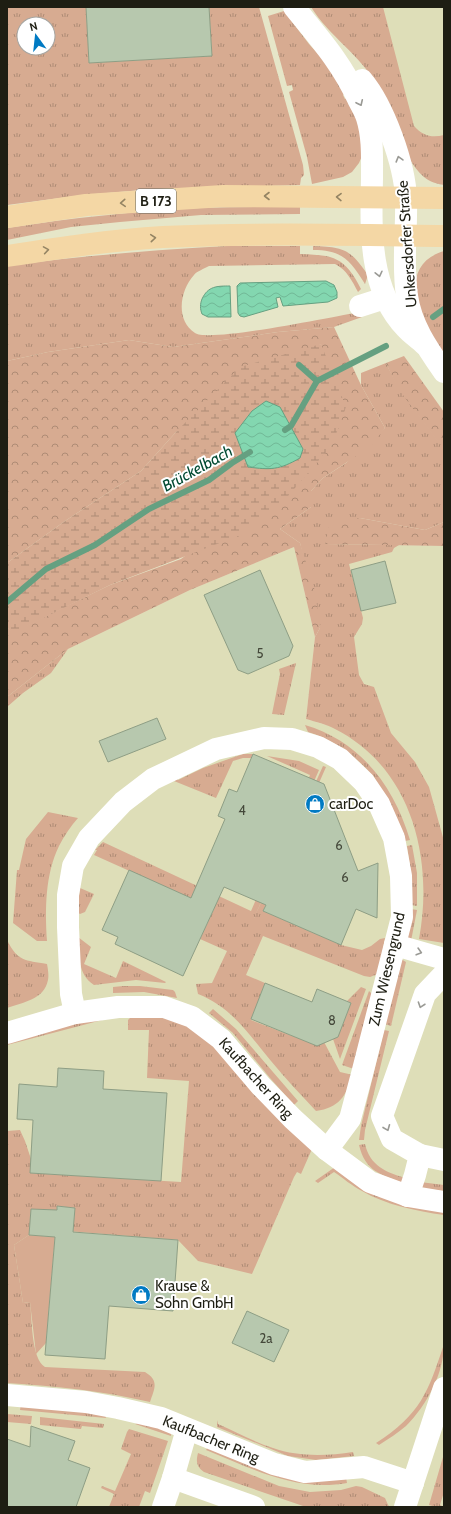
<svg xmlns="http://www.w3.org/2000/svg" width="451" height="1514" viewBox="0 0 451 1514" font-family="Cabin,sans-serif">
<defs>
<pattern id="grass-tufts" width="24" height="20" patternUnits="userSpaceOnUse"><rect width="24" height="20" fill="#d7ab91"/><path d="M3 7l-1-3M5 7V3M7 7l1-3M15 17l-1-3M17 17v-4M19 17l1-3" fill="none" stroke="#ae8b75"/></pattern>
<pattern id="forest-crowns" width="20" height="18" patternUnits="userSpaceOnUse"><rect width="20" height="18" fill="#d7ab91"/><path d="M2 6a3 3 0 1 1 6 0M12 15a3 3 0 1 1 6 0" fill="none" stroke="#ae8b75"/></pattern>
<pattern id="wetland-marsh" width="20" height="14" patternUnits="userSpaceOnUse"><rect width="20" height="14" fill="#d7ab91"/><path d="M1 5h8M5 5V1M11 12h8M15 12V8" fill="none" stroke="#ae8b75"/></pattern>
<pattern id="water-waves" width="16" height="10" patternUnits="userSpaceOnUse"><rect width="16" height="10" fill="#83d7b0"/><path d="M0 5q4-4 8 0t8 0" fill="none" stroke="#71b896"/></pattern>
</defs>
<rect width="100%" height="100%" fill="#e6e6c8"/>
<g fill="#dedeb8">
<polygon points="318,7 444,7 444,175 393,102"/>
<polygon points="325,544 444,546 444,1507 7,1507 7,697 68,649 190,590 294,547 315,637 306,719 326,725"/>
</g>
<g fill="url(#grass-tufts)" fill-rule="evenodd">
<path d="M7 7H86L89 63 212 56 209 7H259L303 165 304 175 301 178 300 185 154 189 83 195 7 205ZM24 24H48V48H24Z"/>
<path d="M311 7H383L414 126C423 136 432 138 444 135V185C437 184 430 182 424 177 401 157 393 112 378 86 360 55 329 36 311 7Z"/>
<polygon points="284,11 309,44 328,65 346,92 343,95 345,99 349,97 362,130 362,156 359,163 352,172 343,177 312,184 307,157 289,92 293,90 292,85 287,86 268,16"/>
<path d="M300 207V214L201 215 120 222 71 227 7 240V228C71 218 136 211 200 208 234 207 267 207 300 207Z"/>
<path d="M226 246H300V254C334 255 345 257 361 289L358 292C352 281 347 270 335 264L209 266C204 269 197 271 194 275 180 290 175 320 195 333 210 343 335 316 361 312L362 317 334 327 278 332 173 347 129 340 48 352 7 361V266C80 256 152 250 226 246Z"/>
<path d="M313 246C344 247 350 249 368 275L365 284C350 260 342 250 313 250Z"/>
<path d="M444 251V354C438 345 431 335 426 325 411 298 407 262 444 251Z"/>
<path d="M386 363 398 387 438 441 444 442V522L425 530 360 518 325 544 399 545 394 548 392 552 349 564 363 618 362 624 354 637 359 675 364 684 374 687 391 733 415 762 429 787 444 841V943L419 939C434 859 412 768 335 729 326 724 316 722 306 719L315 637 320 628 300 543 280 529 311 507V491L323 478 346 463 385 428 361 385V373Z"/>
<polygon points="68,649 51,673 23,693 7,707 7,697"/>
<polygon points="296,663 284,715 272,714 280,674 279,669"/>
<path d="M305 725C360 741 394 786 410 840L405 841 374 777C356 756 334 740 308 732Z"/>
<polygon points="243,754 253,754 251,758 243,758 233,761 216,798 174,781 177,778 178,780 203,768"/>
<path d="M267 756 299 761 319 770 254 918 323 766 326 767 263 911 341 945 362 950 371 946 380 939 385 938 378 974 370 977 364 976 263 936 246 975 265 983 251 1020 316 1045 324 1042 340 1072 353 1075C346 1096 339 1108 316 1111 301 1095 285 1078 271 1061 248 1034 233 1008 198 994L196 984 212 983 227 951 200 939 214 909 94 855 97 850H95L103 842 251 911 310 775Z"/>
<path d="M48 812 78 818C71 826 64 836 59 846 45 875 45 909 47 941H37L13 923 17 870H19L26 839Z"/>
<polygon points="412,845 417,873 417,906 411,905 411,873 407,846"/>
<polygon points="80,888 94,894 85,912 80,914 77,912"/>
<polygon points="411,909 417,910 411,941 406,940"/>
<path d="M78 937 91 947 84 964 116 978 123 961 166 982 165 983 136 980 94 985C77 974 80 956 78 937Z"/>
<path d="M7 940C18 962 25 960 47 964 48 969 49 976 48 980 44 1000 23 1002 7 1008Z"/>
<polygon points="401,959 406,962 391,1026 385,1024"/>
<polygon points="123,986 140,986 173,990 175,992 177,998 144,992 113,993 113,987"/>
<polygon points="361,987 366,989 340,1059 333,1039 338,1035 351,1003 347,1001"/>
<polygon points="369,991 373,995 354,1069 342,1065"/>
<polygon points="213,1009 236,1029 298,1101 294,1105 270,1078 233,1033 209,1013"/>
<path d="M136 1012H146L194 1026 312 1149 301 1174 297 1172 294 1177 252 1274 198 1261 178 1240 55 1230V1237H50L51 1210 31 1209 29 1235 14 1245 23 1303 30 1302C32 1317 31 1359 45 1367L145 1372C160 1381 154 1389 150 1402 103 1391 56 1386 7 1383V1131L20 1130 25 1141 31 1159 30 1173 181 1182 189 1081 147 1078 149 1030H128V1020ZM57 1206 75 1208 73 1229 56 1228Z"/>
<polygon points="106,1019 7,1045 7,1041 67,1023"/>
<polygon points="384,1030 389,1031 365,1130 364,1140 359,1140 361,1126"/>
<path d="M365 1144C370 1166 386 1172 405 1178L403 1183C381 1175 365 1171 359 1145Z"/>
<path d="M335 1167 444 1211V1215C416 1211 386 1205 362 1191 352 1186 343 1178 334 1172L318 1183 315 1181Z"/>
<polygon points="420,1182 444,1185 444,1191 419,1188"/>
<path d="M444 1344C444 1373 427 1405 406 1426 398 1433 388 1439 379 1445L376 1443C421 1414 428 1392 444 1344Z"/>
<polygon points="21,1404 105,1415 106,1418 20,1410"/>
<polygon points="7,1414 32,1416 31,1424 7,1422"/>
<polygon points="40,1417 104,1424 103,1428 82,1426 81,1429 40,1425"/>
<path d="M217 1420 218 1424C236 1432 254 1442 273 1448 298 1457 327 1456 353 1452L354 1456 316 1460 288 1456 217 1427Z"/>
<polygon points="144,1421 171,1433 171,1436 135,1424"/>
<polygon points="129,1429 168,1441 150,1493 145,1491 139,1507 109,1507 114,1494 101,1488 102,1486 115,1491 131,1454 121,1449 127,1432"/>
<path d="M209 1445 346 1477 347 1483C295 1492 253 1469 206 1450Z"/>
<path d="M198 1453 279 1486 310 1492 341 1490 356 1486 362 1487 385 1498 389 1507H306L204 1472C196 1466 196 1461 198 1453Z"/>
<polygon points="443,1457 444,1492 440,1505 444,1507 436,1507 429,1505"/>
</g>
<g fill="url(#forest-crowns)">
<polygon points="334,327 361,385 385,428 370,447 323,478 311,491 311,507 280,529 300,543 315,591 320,628 315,637 294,547 190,590 68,649 7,697 7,627 13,632 110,585 181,559 332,445 321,344 176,432 141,471 65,521 7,563 7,361 48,352 129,340 173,347 278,332"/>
<polygon points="404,356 444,412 444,442 438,442 397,387 386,363"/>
<polygon points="360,518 425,530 444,522 444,546 325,544 330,522"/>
</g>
<polygon fill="url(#wetland-marsh)" points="321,344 346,407 332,445 282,503 238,536 110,585 13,633 7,627 7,563 65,521 141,471 176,432 240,367"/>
<polygon fill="#d7ab91" points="29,1235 55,1237 46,1343 36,1354 30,1302 23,1303 14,1245"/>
<g fill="url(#water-waves)" stroke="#65a081">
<polygon points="326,281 334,285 337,292 337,298 328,302 283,306 280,297 276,298 278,307 244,317 240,316 238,313 237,286 240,283"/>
<path d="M230 286 231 317H208L202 314C200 309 200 304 202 299 208 286 217 286 230 286Z"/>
<path d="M266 401 280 407 303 449 300 458C279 470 271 470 248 467L235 433 252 411Z"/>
</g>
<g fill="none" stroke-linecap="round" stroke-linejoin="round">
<g stroke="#65a081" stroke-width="6">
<polyline points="433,317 444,309"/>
<polyline points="299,365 317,381"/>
<polyline points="285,430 291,426 317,381 386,346"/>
<polyline points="7,602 46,569 95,545 149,509 209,480 232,463 250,452"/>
</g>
</g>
<g fill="#b7c8ae" stroke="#8e9e85">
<polygon points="86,7 209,7 212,56 89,63"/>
<polygon points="385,561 396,603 361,611 351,570"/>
<polygon points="260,570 293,646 289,656 248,674 238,670 204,595"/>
<polygon points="157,718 166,739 108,762 99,741"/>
<polygon points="253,754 324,784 358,871 378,863 377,918 356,909 341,945 263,911 266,905 224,887 183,976 115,944 118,937 102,930 129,870 191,898 225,819 218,816 229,789 237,792"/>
<polygon points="265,983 312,1002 317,989 351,1003 338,1037 317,1046 251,1019"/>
<polygon points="58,1068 104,1071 103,1089 167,1093 161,1181 30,1173 33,1120 17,1119 19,1084 57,1087"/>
<polygon points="57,1206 75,1208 73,1232 178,1240 173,1311 109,1306 105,1359 45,1355 55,1237 29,1235 31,1209 57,1210"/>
<polygon points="247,1311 289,1330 274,1362 232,1343"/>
<polygon points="31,1426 75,1441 68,1460 90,1468 76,1507 7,1507 7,1439 30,1447"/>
</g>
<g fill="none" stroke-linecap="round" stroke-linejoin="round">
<g stroke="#fff" stroke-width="22">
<path d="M294 7C319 38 341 62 358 99 361 105 365 111 367 118 373 137 372 158 372 178 371 228 368 289 406 328 411 334 418 338 424 344"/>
<path d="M362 80C384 106 405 165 406 199 407 231 402 264 407 296 411 325 428 349 444 372"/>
<polyline points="360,306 385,298"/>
<polyline points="395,945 444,959"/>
<polyline points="75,1013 71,994 68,927 68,895 73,866 89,838 123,802 153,779 216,749 264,738 292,739 318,747 340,759 364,782 379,804 394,838 401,876 402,917 362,1074 350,1119 327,1150"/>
<polyline points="7,1033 75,1013 118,1007 164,1007 192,1017 221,1039 261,1086 293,1119 327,1150 370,1182 408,1196 444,1202"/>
<polyline points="420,1155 444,1160"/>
<polyline points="408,1196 415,1175 420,1155 392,1139 382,1116 425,994 444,974"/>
<polyline points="7,1395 86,1402 118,1408 161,1418 274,1464 305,1472 364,1467 413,1483"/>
<polyline points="173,1478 254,1507"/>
<polyline points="163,1507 173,1478 187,1429"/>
<polyline points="405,1507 444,1388"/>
</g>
<g stroke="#f4d7a5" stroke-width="22">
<polyline points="7,217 86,205 223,196 444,198"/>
<path d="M7 256C59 248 111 240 163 237 256 233 351 235 444 236"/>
</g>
</g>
<defs><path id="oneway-chevron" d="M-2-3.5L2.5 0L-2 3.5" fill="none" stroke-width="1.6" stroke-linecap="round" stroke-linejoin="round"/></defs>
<g stroke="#9a9a95">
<use href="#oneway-chevron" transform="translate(360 103) rotate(65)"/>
<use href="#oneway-chevron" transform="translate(399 159) rotate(-106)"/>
<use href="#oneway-chevron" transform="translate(379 274) rotate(77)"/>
<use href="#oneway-chevron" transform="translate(419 952) rotate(16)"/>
<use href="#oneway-chevron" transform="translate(421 1005) rotate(109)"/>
<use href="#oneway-chevron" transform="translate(387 1128) rotate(68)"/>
</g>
<g stroke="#948463">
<use href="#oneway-chevron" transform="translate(267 196) rotate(-180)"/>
<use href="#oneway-chevron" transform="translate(339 197) rotate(-179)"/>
<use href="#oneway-chevron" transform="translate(123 203) rotate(176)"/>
<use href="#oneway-chevron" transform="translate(153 238) rotate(-5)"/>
<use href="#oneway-chevron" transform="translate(46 250) rotate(-9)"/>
</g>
<defs>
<symbol id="shop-disc" viewBox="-11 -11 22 22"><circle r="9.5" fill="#007ac3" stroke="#fff"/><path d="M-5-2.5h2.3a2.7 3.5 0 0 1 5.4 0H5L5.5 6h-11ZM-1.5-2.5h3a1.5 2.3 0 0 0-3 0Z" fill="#fff"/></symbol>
</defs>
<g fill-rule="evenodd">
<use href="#shop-disc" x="304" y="793" width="22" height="22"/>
<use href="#shop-disc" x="130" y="1284" width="22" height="22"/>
</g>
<g text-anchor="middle" stroke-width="4" stroke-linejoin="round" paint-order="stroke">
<g font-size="13" fill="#44483a">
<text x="260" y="658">5</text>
<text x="242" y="815">4</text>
<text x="339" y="850">6</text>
<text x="345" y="882">6</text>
<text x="332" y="1025">8</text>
<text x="266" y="1343">2a</text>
</g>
<rect fill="#fff" stroke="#62625a" stroke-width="1" x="136" y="189" width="40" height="24" rx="3"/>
<g font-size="14" font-weight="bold" fill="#1e1e13">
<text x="156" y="206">B 173</text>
</g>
<g font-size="15" fill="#1e1e13" stroke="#fff">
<text transform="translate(407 244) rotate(-94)" y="5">Unkersdorfer Straße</text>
<text transform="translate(387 969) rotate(-77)" y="5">Zum Wiesengrund</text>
<text transform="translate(256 1078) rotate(48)" y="5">Kaufbacher Ring</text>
<text transform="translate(211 1439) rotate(22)" y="5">Kaufbacher Ring</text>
</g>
<g font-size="15" fill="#1e1e13" stroke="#fff" text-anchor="start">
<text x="329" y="809">carDoc</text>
<text x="155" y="1291">Krause &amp;<tspan x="155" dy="17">Sohn GmbH</tspan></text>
</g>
<g font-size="16" font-style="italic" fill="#034b33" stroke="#fff">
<text transform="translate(197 468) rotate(-29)" y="6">Brückelbach</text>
</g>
</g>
<rect width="451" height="1514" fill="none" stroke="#1e1e13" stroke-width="16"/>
<g transform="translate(36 36) rotate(345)"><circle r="19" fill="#ffffff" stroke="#a5a5a1"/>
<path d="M0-3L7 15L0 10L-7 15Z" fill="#007ac3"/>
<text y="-6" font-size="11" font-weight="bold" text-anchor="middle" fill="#1e1e13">N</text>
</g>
</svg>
